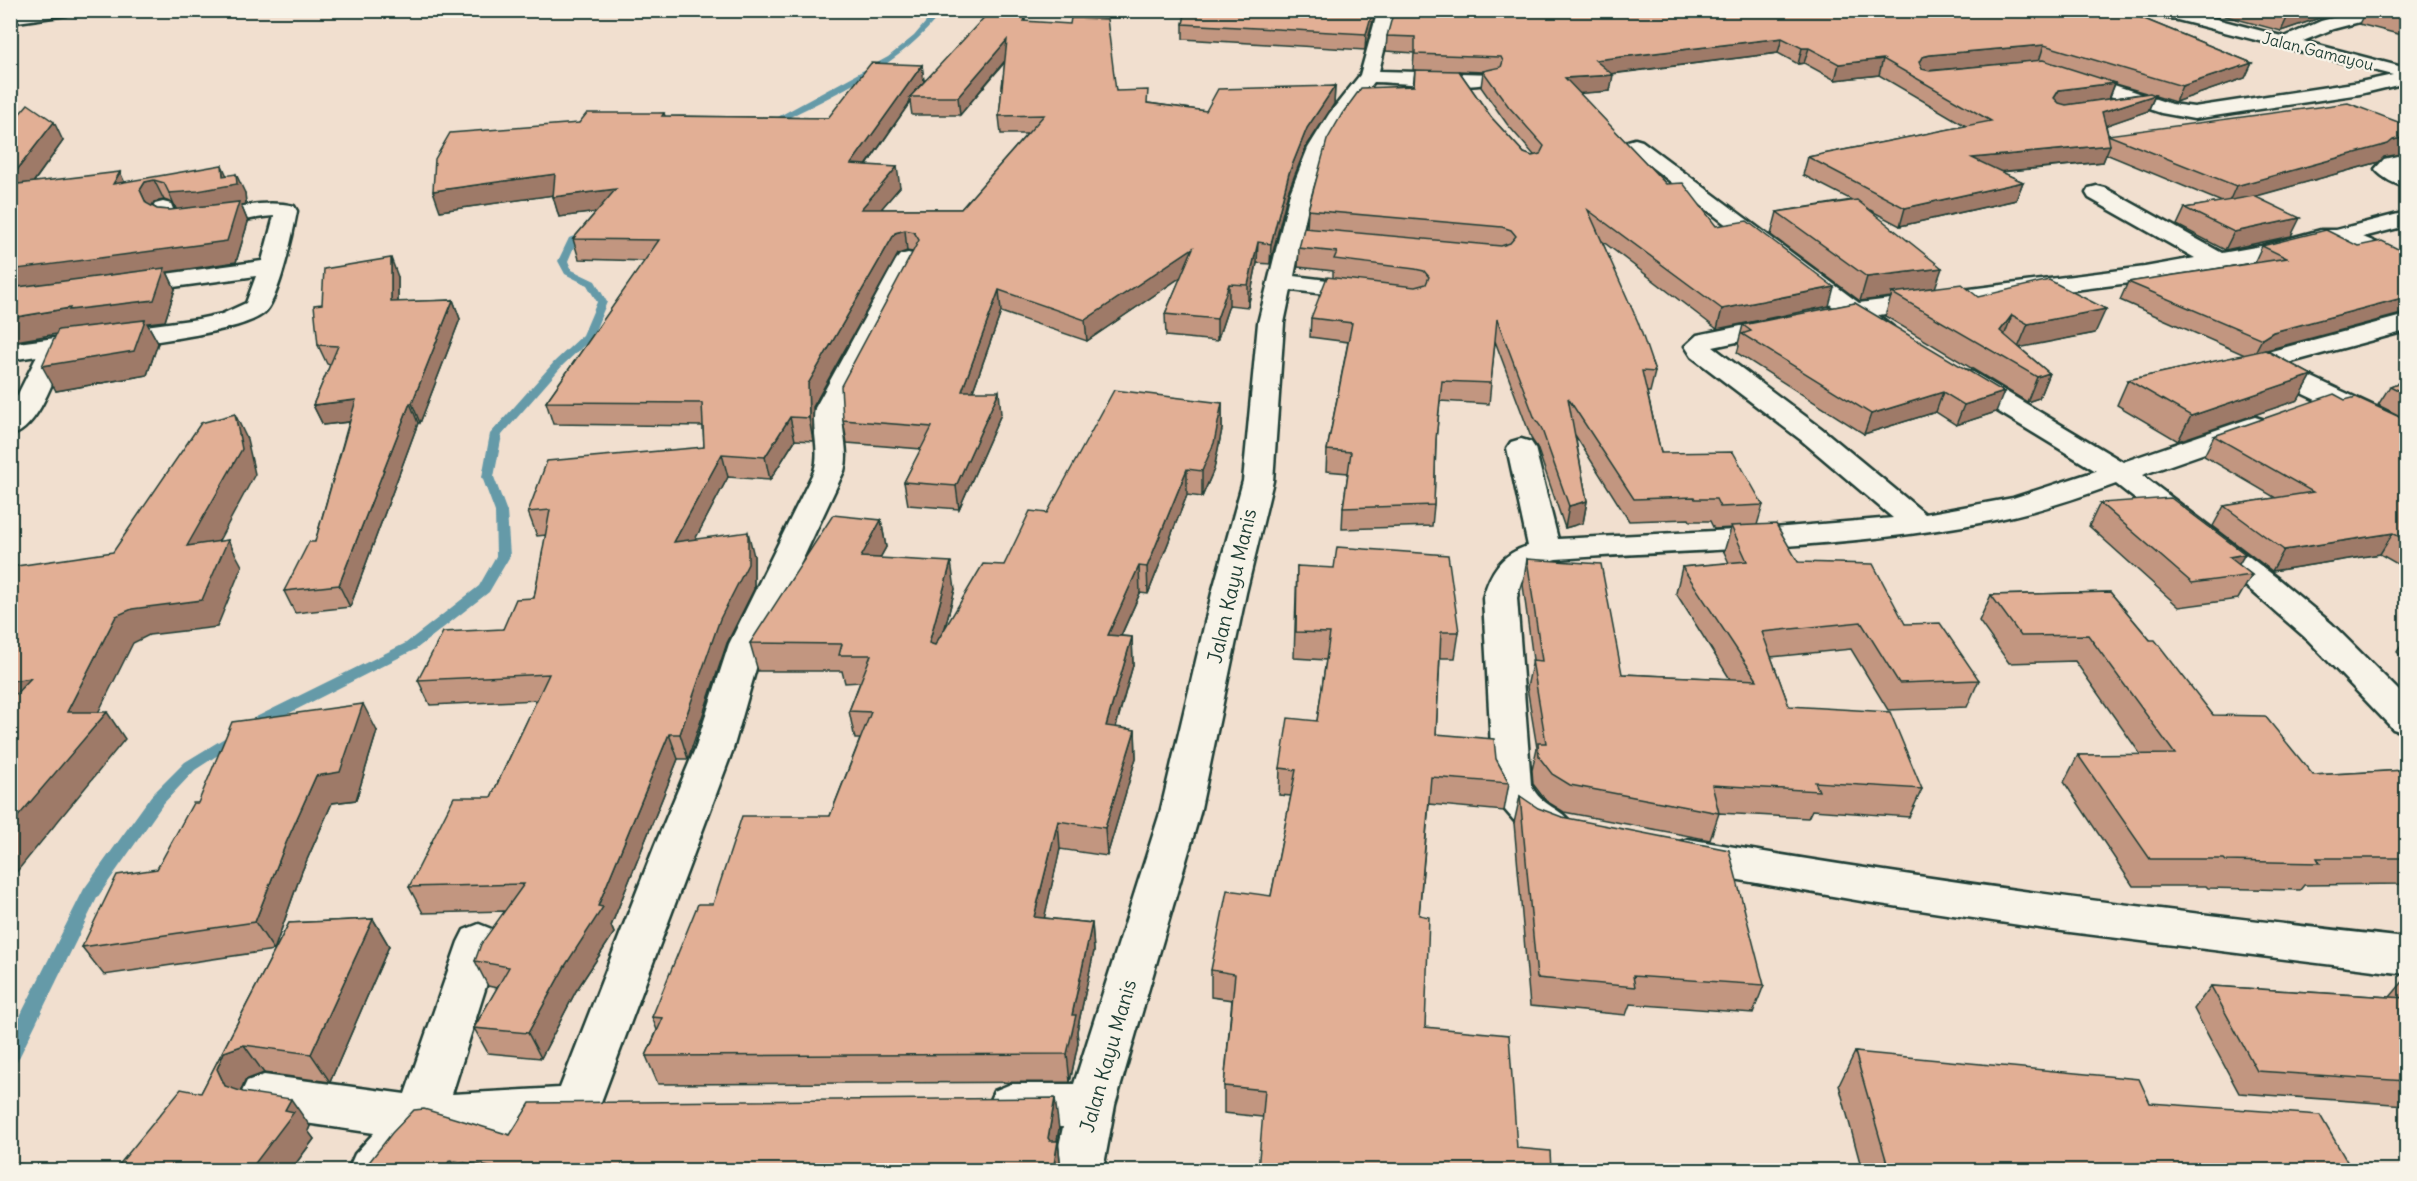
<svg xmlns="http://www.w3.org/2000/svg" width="2417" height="1181" viewBox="0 0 2417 1181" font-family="Delius,sans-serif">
<rect width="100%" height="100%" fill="#f1dfcf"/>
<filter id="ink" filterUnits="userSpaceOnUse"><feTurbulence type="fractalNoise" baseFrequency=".0167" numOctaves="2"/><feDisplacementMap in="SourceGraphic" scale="12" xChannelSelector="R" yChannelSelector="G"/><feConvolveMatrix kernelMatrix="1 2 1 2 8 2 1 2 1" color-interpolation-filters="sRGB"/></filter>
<g filter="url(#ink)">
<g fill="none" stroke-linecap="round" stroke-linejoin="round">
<g fill="#659aa8" fill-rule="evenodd">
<path d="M936 10H943C903 65 837 93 778 123L767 127 763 125 888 57 914 36Z"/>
<polygon points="586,231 594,233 576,242 568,261 572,270 595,281 607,302 592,338 563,365 502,435 494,477 507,512 510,556 489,592 416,649 260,728 250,728 247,724 250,720 406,643 479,586 496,556 495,512 482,477 490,434 555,361 583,335 597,302 587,285 565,274 558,261 569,238"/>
<polygon points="236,731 241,732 244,736 241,740 195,770 163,804 97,898 17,1062 10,1064 10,1036 84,889 151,796 185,762"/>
</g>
<defs>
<g id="minor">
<polygon points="28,10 75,10 67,15 10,23 10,13"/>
<path d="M1378 10H1394L1379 71 1497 74 1499 78 1497 82C1458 91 1413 83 1374 82 1358 103 1341 123 1329 146 1309 186 1303 233 1294 276L1369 285 1378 287 1381 292 1378 297 1369 299 1291 290 1284 323 1273 481 1246 593 1200 813 1115 1105 1103 1170H1054L1063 1127 1011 1128 994 1121 987 1106 994 1091 1011 1084H1074L1160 813 1212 593 1243 481 1258 323 1290 193 1308 148 1329 114 1360 75Z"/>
<polygon points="2152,10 2182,10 2285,37 2321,21 2363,10 2392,10 2390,14 2333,29 2303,41 2406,68 2406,83 2360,94 2194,119 2161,113 2062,80 2060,76 2062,72 2069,70 2171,104 2194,107 2360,82 2393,75 2154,14"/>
<path d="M1635 139 1642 141 1859 303 2145 267 2195 258 2089 198 2086 193 2089 188 2097 186 2105 188 2222 253 2261 246 2321 230H2336L2406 212V226L2363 237 2406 255V270L2345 246 2322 244 2263 260 2145 281 1878 315 1893 327 1889 332C1872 337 1859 325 1845 316L1628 149 1625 145 1628 141Z"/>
<path d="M2406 154V166L2399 168 2406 172V187C2396 185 2382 178 2375 169L2384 159Z"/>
<path d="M163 202 171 204 175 214 178 215C217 216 255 197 294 206L297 211C293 234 280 294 266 311 245 336 102 347 65 353 53 378 39 429 10 436V410L37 356 10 360V344L198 319 222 314 246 303 256 276 128 293 119 291 116 286 119 281 128 279 262 261 274 216C247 217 177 239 157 222 153 219 153 213 152 209L155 204Z"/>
<path d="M908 253 916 255 920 260 843 408C840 430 850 450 844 471L763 644 733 749 593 1123 570 1131 433 1139 404 1170H348L355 1154 374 1133 264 1117 247 1111 240 1096 247 1081 264 1075 405 1094 458 942 464 930 479 924 494 930 500 942 452 1094 560 1088 655 845 695 749 729 644 814 471C821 450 811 430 815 408L896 260 900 255Z"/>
<polygon points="2406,315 2406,331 2284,364 2406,421 2406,440 2396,438 2263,375 2255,364 2264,353"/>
<path d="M1785 317 1794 320 1798 325 1794 330 1713 347 1821 428 1925 514 2013 498 2096 471 1953 384 1950 378 1953 372 1963 370 1973 372 2123 462 2245 420 2255 417 2265 420 2269 426 2265 432 2142 475 2277 578 2332 624 2406 698V733L2393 729 2308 640 2253 592 2116 484C2075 499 2033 513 1990 521 1847 549 1701 549 1556 559 1529 565 1522 571 1517 598L1531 785C1542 808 1562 807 1573 826L1567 837 1553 841 1518 825 1505 810 1493 785 1483 598C1490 572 1501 554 1528 546L1507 448 1511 442 1521 439 1531 442 1535 448 1558 539 1774 528 1893 518 1801 440 1692 357 1685 346 1697 335Z"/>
<path d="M1688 839C1926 881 2166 911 2406 938V974L2046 929 1867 902 1688 871 1674 866 1668 855 1674 844Z"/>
</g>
</defs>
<use href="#minor" stroke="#1f3d34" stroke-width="5"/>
<use href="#minor" fill="#f7f3e8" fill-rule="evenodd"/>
</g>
<g fill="#c29680" stroke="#1f3d34" stroke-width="1.5" fill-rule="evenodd">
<polygon points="1186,10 1376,10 1365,50 1183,39 1183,24"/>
<polygon points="2203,10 2350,10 2325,16 2281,31"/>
<polygon points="2366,10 2406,10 2406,36 2359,24"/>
<path d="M2132 14 2252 63 2245 78 2175 102 2155 96 2148 111 2106 125 2108 135 2384 157 2379 162 2255 196 2291 236 2225 250 2177 225 2185 208 2222 202 2106 154 2103 162 2001 172 2023 182 2016 200 1900 226 1870 210 1935 288 1978 297 2095 333 2019 347 2049 373 2039 398 2027 402 1885 316 1891 297 1860 301 1771 235 1777 212 1852 200 1803 175 1808 157 1966 126 1879 75 1835 80 1804 63 1798 64 1778 53 1612 74 1610 91 1579 93 1666 184 1716 226 1829 306 1717 329 1602 241 1655 372 1650 392H1647L1661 453 1763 505 1757 525 1798 562 1905 624 1979 680 1967 707 1888 710 1851 649 1771 657 1789 706 1922 789 1909 817 1812 810 1808 818 1719 813 1710 840 1564 812 1546 801 1533 784 1532 770 1537 748 1527 687 1533 660 1523 585 1527 559 1622 674 1730 679 1676 593 1682 567 1729 563 1724 552 1731 528 1714 529 1710 521H1690L1689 519 1629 521 1575 435 1587 501 1583 523 1565 528 1537 447 1532 440 1495 341 1489 404 1440 401 1436 439 1434 505 1432 526 1342 529 1343 508 1348 473 1326 471 1327 450 1348 342 1310 337 1311 318 1333 278V271L1298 267 1299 248 1307 228 1308 210 1413 86 1415 70H1413L1414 53 1386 51 1387 36ZM2039 61 1930 71H1927ZM1459 71 1483 72 1481 87 1507 124 1534 155 1532 156 1524 153 1491 117ZM2115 84 2146 93 2109 99Z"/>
<path d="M1025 19V21L1116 91 1148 103 1206 111 1335 86 1334 104 1306 147 1288 192 1270 264 1257 263 1248 307 1229 305 1217 341 1166 336 1165 314 1181 277 1087 341 1001 312 973 391 1001 414 959 509 908 505 904 482 921 449 847 443 843 420 913 252 907 251 898 254 813 407V441L795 440 770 480 728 477 695 539 754 556V589L727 643 688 759H678L611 926 614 933 576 991 541 1058 488 1053 474 1028 497 988 488 986 475 961 505 911 423 913 409 887 491 797 537 700 430 705 418 680 503 629 534 598 546 535 537 536 528 512 704 447 703 426 553 424 546 402 645 261 579 259 573 239 596 212 559 217 553 195 440 211 579 123 664 113 665 116 828 118 922 65 924 81ZM1005 62 999 116 1001 134H1027L961 209H881L900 187 867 165 910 102 912 115H960Z"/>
<path d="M10 125 63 141 33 183 124 182 227 175 245 193 246 204 241 205 248 222 236 262 167 272 175 289 165 321 147 323 158 343 147 375 56 391V334L10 342ZM164 200 173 203 177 209 170 210 157 209 152 206 154 202Z"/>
<polygon points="2262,246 2358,246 2406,253 2406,314 2405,313 2266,350 2312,375 2298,400 2178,441 2117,405 2128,380 2245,355 2120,300 2128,282 2254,263"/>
<polygon points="398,277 398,302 453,300 460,319 420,423 418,423 350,607 295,613 284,591 315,542 349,422 323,425 313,405 330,365 327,364 318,345 322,304"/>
<polygon points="1855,303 1996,412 1956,425 1936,412 1864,434 1737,353 1739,346 1738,344 1743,325"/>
<polygon points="2406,380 2406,419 2378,405 2390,386"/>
<polygon points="2345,400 2406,420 2406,569 2380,554 2272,571 2213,526 2224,506 2276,498 2204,456 2214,436"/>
<polygon points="1222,403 1222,429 1214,469 1202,497 1187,495 1148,594 1140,593 1121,636 1132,637 1133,665 1116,727 1135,730 1136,758 1107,856 1060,849 1044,918 1092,923 1094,951 1077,1031 1078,1043 1070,1082 658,1084 646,1056 657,1030 652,1017 713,904 830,816 860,739 855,739 849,711 860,682 845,683 842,671 758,671 750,643 881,520 886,547 880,558 955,589 945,628 1004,565 1047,513"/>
<polygon points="2100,503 2239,565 2252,575 2238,599 2179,607 2089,526"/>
<polygon points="1297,566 1459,632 1455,658 1440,658 1436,734 1496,759 1509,783 1504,811 1429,804 1419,915 1425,1027 1517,1148 1551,1170 1262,1117 1224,1113 1224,1086 1232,1000 1211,997 1211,970 1271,896 1291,796 1279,795 1280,768 1317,721 1326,660 1294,658"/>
<polygon points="2110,592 2213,715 2313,775 2406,770 2406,884 2304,885 2300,890 2208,888 2206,886 2133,886 2064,782 2078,755 2141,755 2075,661 2009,663 1979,621 1991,595"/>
<polygon points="2406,638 2406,661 2397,652"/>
<polygon points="377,731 356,800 332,803 302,871 274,950 104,975 82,947 157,869 198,803"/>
<polygon points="1520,796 1764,985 1753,1013 1630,1004 1626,1015 1530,1006 1514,823"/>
<polygon points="373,919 389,946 330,1082 264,1073 245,1080 240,1091 310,1126 308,1131 314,1139 291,1170 123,1170 118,1166 201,1093 289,923"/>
<polygon points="2406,978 2406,1105 2239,1093 2194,1009 2211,986 2390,997"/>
<polygon points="1855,1052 2150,1103 2352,1170 1862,1170 1839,1085"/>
<polygon points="1059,1129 1057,1141 1058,1141 1061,1170 363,1170 510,1135"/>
</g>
<g fill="#9e7a68" stroke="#1f3d34" stroke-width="1.5">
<polygon points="1373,10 1376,10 1365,50 1366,34"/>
<polygon points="2305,10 2350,10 2325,16 2281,31 2288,16"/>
<polygon points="1782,38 1778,53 1593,76 1595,60"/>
<polygon points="1007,40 1008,57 960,115 958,97"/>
<polygon points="2044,45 2039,61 1925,71 1917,73 1914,78 1919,62 1922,57 1930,55"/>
<polygon points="1802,48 1809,48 1804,63 1798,64"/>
<polygon points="1883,59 1879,75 1835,80 1839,64"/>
<polygon points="2252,63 2245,78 2175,102 2182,86"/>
<polygon points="922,65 924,82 910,97 910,102 854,183 851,164"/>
<polygon points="1613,75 1610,91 1562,95 1565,78"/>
<polygon points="2115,83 2109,99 2053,107 2054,98 2059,90"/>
<polygon points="1335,86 1334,104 1306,147 1288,192 1270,264 1271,244 1289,173 1307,128"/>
<polygon points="2155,95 2148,111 2096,129 2102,112"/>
<polygon points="54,122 63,141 16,206 10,195 10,179"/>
<polygon points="2406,137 2406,153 2384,157 2379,162 2228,204 2236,186 2393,140"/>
<polygon points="2110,145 2103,162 1965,175 1972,158"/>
<polygon points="222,165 231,185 236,174 245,193 246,204 241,205 248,222 236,262 167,272 175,289 165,321 147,323 158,343 147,375 56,391 42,366 80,330 10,342 10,318 70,308 154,300 10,293 10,270 178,213 169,193 223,176"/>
<polygon points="897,167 900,187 864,229 861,209"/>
<polygon points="120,172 129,192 113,184"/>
<polygon points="555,174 561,194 440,211 433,191"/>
<polygon points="154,180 164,200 154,202 150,209 146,203 140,190 145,182"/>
<polygon points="2023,182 2016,200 1900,226 1905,208"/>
<polygon points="616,189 621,209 559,217 553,197"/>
<polygon points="2300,218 2291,236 2225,250 2234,232"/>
<polygon points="905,230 907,251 898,254 813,407 813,441 809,418 808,384 895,233"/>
<polygon points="1258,242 1257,263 1248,307 1248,285"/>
<polygon points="1193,248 1194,268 1087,341 1085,320"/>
<polygon points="391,258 398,277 398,321 391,302"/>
<polygon points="1942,268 1934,291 1892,293 1891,297 1860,301 1867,277"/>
<polygon points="1229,284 1229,305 1217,341 1217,319"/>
<polygon points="1834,287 1829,306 1717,329 1722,309"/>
<polygon points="999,290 1001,312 965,413 962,391"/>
<polygon points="2406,297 2406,311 2405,313 2263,351 2252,358 2262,339 2273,332"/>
<polygon points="453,300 460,319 420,423 412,403"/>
<polygon points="2106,309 2095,333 2018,348 2028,324"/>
<polygon points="2012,315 2003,339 2000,331"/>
<polygon points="2049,373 2039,398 2027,402 2037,377"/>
<polygon points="2312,375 2298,400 2178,441 2191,416"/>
<polygon points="999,391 1001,414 959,509 956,486"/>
<polygon points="1943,392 1936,412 1864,434 1871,414"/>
<polygon points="2004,392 1996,412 1956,425 1964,405"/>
<polygon points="356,400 364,420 323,425 313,405"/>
<polygon points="410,403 418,423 350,607 339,585"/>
<polygon points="1222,403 1222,429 1214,469 1202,497 1202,471"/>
<polygon points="235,414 247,439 255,474 202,572 187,546"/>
<polygon points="790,417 795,440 770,480 765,457"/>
<polygon points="722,454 728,477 681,566 674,542"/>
<polygon points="1187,469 1187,495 1148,594 1147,567"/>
<polygon points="1587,501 1583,523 1565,528 1569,506"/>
<polygon points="881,520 886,547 866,583 861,557"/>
<polygon points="748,532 754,556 754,589 727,643 688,759 680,734"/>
<polygon points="2393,533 2380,554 2272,571 2284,550"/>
<polygon points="228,540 242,566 217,627 149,635 133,643 87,735 107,712 125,739 10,880 10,826 67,712 116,616"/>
<polygon points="2245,554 2231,578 2229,557"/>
<polygon points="951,562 955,589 934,670 929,643"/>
<polygon points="1139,566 1140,593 1109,662 1108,635"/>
<polygon points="1132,637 1133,665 1108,754 1106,726"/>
<polygon points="31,678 10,711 10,681"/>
<polygon points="363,704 377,731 356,800 332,803 302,871 274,950 255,922 286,843 316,776"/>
<polygon points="1135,730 1136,758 1107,856 1105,828"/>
<polygon points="669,734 678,759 611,926 614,933 576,991 541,1058 528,1033 598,906"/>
<polygon points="1058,821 1060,849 1038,946 1034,917"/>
<polygon points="373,919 389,946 330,1082 311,1054"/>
<polygon points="1092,923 1094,951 1077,1031 1078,1043 1070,1082 1067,1054 1072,1015"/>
<polygon points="244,1045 264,1073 245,1080 238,1097 225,1086 217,1069 224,1052"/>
<polygon points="1055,1098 1059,1129 1052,1170 1048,1138"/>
<polygon points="291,1099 310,1126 308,1131 314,1139 291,1170 250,1170 285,1110"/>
<polygon points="1058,1141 1061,1170 1053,1170"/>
<polygon points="450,1160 457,1170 443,1170"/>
</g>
<g fill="#e2af95" stroke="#1f3d34" stroke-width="1.5">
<polygon points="991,10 1015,10 1025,19 1024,21 1070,24 1071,18 1107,19 1116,91 1148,90 1147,103 1206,111 1218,89 1335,86 1307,128 1289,173 1271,244 1258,242 1248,285 1229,284 1217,319 1165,314 1193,248 1085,320 999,290 962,391 999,391 956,486 904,482 932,427 843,420 841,386 919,240 914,232 905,230 895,233 808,384 809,418 790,417 765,457 722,454 674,542 748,532 748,564 720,619 680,734 669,734 598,906 603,907 565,966 528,1033 474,1028 509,967 475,961 481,944 524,884 409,887 454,797 491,797 549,674 418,680 443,632 503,629 516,599 534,598 550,510 528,512 547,461 704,447 702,403 546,402 659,240 573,239 616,189 553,197 555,174 433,191 435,159 450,133 579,123 587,113 664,113 662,116 828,118 871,63 922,65 851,164 897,167 861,209 961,209 1044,115 999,116 1007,40 958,97 910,97"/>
<polygon points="1186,10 1373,10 1366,34 1183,24"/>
<polygon points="1394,10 2133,10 2132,14 2252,63 2182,86 2044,45 1930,55 1922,57 1919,62 1922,69 1930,71 2043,60 2115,83 2059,90 2054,98 2059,103 2066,105 2150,93 2155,95 2102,112 2108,135 2348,103 2406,125 2406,137 2393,140 2388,144 2236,186 2108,135 2110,145 1972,158 2023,182 1905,208 1808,157 1991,121 1883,59 1839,64 1809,48 1802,48 1782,38 1595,60 1613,75 1565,78 1666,184 1683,183 1716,226 1747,221 1834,287 1722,309 1588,210 1638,322 1655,372 1642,371 1661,453 1733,452 1763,505 1720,507 1716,499 1695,499 1694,497 1634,499 1568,398 1587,501 1569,506 1541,427 1535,419 1497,319 1491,383 1442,381 1436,439 1434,505 1343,508 1351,452 1327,450 1352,323 1311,318 1327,277 1415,287 1426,284 1429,277 1424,271 1415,269 1334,259 1337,252 1299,248 1304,228 1501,246 1510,243 1516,236 1511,230 1502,227 1308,210 1327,140 1342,114 1361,88 1414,86 1415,70 1459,71 1491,117 1524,153 1532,156 1540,154 1544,146 1509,107 1483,71 1501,67 1503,61 1501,57 1415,54 1415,37 1387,36"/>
<polygon points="2265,10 2305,10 2288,16"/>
<polygon points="2370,10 2406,10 2406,19"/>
<polygon points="28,104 54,122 10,179 10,125"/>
<polygon points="222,165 223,176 236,174 237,184 198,191 169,193 164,183 154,180 145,182 140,190 146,203 157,209 170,210 239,202 227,241 10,270 10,185 120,172 113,184"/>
<polygon points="2254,196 2300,218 2234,232 2185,208"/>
<polygon points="1857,200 1942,268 1867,277 1777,212"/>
<polygon points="2326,230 2358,246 2382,241 2406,253 2406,297 2273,332 2262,339 2128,282 2287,258 2262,246"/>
<polygon points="391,258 391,302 453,300 412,403 410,403 339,585 284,591 309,542 315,542 356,400 313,405 338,346 318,345 314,305 322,304 324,269"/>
<polygon points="165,268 154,300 69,310 70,308 10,318 10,288"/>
<polygon points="2049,280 2106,309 2028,324 2012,315 2000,331 2049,373 2037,377 1892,293 1962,284 1978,297"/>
<polygon points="1855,303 2004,392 1964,405 1943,392 1871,414 1742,334 1751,331 1743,325"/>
<polygon points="145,320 134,351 42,366 58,330"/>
<polygon points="2265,350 2312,375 2191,416 2128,380"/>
<polygon points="2406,380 2406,394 2390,386"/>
<polygon points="1114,390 1222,403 1214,443 1202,471 1187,469 1147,567 1139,566 1108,635 1132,637 1106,726 1135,730 1105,828 1058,821 1034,917 1092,923 1072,1015 1076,1015 1067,1054 646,1056 663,1018 652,1017 698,904 713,904 742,816 830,816 871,712 849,711 871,655 839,655 842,644 750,643 833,515 881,520 861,557 951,562 929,643 935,645 983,564 1004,565 1030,511 1047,513"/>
<polygon points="2334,394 2345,400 2356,397 2406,420 2406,541 2393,533 2284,550 2224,506 2313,492 2214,436"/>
<polygon points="235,414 242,449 187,546 228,540 202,600 132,609 116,616 67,712 107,712 10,826 10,700 31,678 10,681 10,567 113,552 201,423"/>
<polygon points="2171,498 2245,554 2229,557 2252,575 2192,583 2100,503"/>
<polygon points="1776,524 1798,562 1873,564 1905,624 1940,623 1979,680 1899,683 1861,622 1762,632 1789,706 1890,712 1922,789 1815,782 1819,791 1712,785 1719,813 1570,785 1552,774 1539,757 1538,743 1546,743 1532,660 1542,661 1527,559 1601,564 1622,674 1757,680 1682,567 1747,561 1731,526"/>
<polygon points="1337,547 1448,555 1459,632 1441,632 1436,734 1494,739 1496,759 1509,783 1431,777 1419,915 1429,917 1425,1027 1509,1035 1517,1148 1550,1151 1551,1170 1258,1170 1265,1090 1224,1086 1235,974 1211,970 1227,890 1271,896 1296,770 1280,768 1288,718 1317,721 1330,633 1296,632 1297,566 1334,568"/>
<polygon points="2110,592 2150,640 2155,640 2213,715 2265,716 2313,775 2406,770 2406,858 2317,858 2320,863 2226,861 2224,859 2150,859 2078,755 2175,754 2088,635 2021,636 1991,595"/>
<polygon points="363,704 340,772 316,776 286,843 255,922 82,947 117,875 157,869 193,803 198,803 232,722"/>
<polygon points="1520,796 1538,808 1562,817 1729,850 1764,985 1633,976 1635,987 1537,978"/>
<polygon points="373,919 311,1054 244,1045 224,1052 217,1069 225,1086 243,1092 291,1099 285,1110 294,1112 250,1170 141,1170 118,1166 181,1089 201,1093 289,923"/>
<polygon points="2211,986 2406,998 2406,1081 2257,1071"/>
<polygon points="1855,1052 2139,1079 2150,1103 2320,1115 2352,1170 1889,1170"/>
<polygon points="1055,1098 1048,1138 1050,1141 1058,1141 1053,1170 507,1170 450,1160 443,1170 363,1170 392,1133 414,1110 424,1109 510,1135 530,1103"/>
<polygon points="14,1163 56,1170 10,1170 10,1168"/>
</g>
</g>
<g text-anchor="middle" stroke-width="4.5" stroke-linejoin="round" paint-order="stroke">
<g font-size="16" fill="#1f3d34" stroke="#f7f3e8">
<text transform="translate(2318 51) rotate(14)" y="6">Jalan Gamayou</text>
</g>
<g font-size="20" fill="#1f3d34" stroke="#f7f3e8">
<text transform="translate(1232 586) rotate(-77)" y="7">Jalan Kayu Manis</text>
<text transform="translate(1108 1056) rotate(-74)" y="7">Jalan Kayu Manis</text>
</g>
</g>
<rect width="2417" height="1181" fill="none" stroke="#f7f3e8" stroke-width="36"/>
<rect x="18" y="18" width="2381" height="1145" fill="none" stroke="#1f3d34" stroke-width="2" filter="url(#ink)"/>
</svg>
